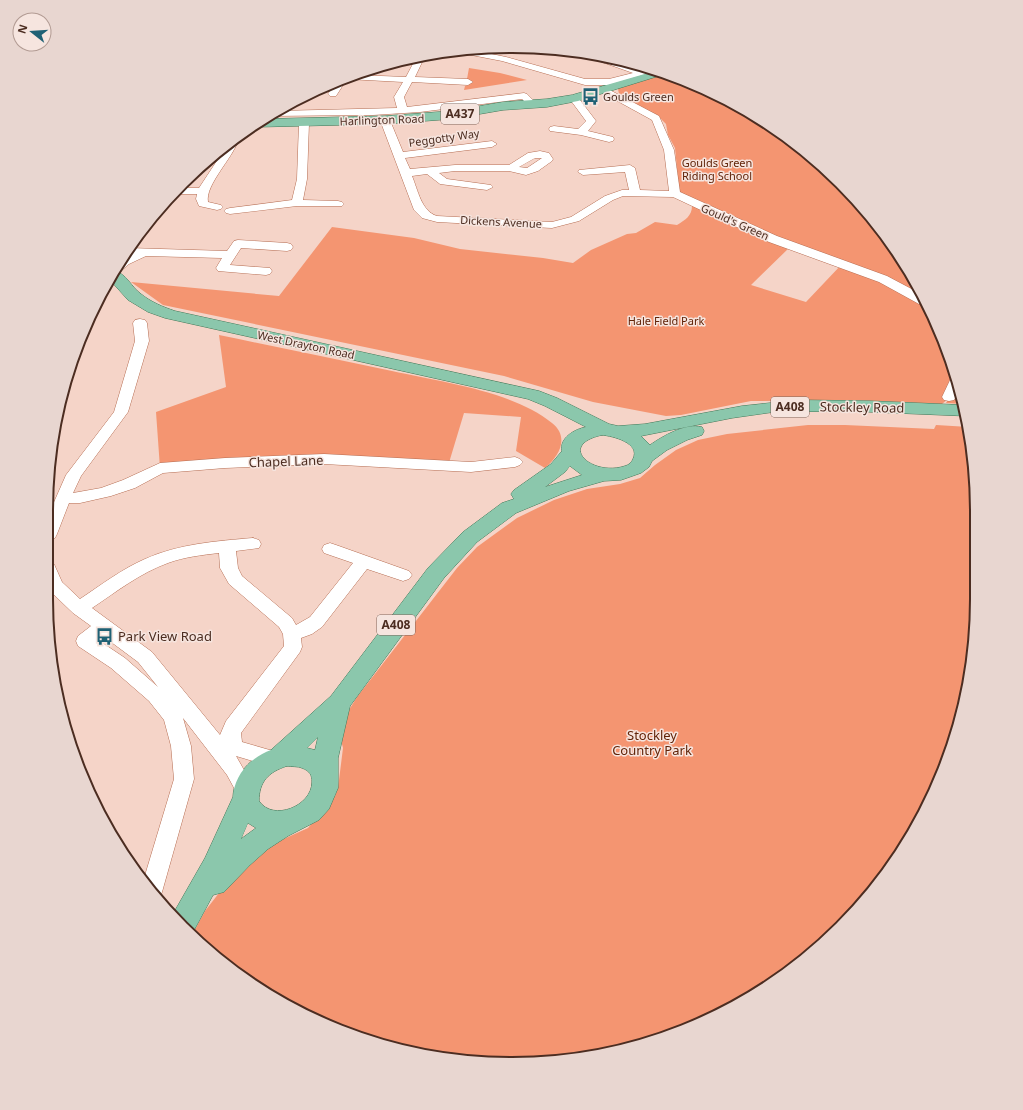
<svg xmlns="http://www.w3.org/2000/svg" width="1023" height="1110" viewBox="0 0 1023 1110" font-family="'Noto Sans',sans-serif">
<rect width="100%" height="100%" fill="#f5d4c8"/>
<g fill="#f49571" fill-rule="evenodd">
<polygon points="469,68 500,73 527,80 464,90 465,86 469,85 470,80 467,79"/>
<path d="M660 73 690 82 770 125 841 183 899 253 942 334 963 404 946 403 949 398 942 404 857 400 751 401 681 415 666 416 593 402 504 376 163 305 131 282 279 296 332 227 414 238 460 249 543 258 573 263 591 250 627 234 636 233 655 222 677 225C685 220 692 216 692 206L680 199 675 148 668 135 666 124 658 116 619 94 618 89 614 86ZM791 246 842 264 806 302 751 285Z"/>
<path d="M219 335C277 347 334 359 392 371 441 382 513 391 552 423 570 437 559 457 545 468L516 451 521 417 464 413 448 466 324 459 160 468 156 412 226 387Z"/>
<polygon points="808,425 845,425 934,429 936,425 969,427 977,511 973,659 952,748 915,831 861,906 770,985 690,1028 602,1055 481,1063 391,1048 305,1016 205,949 192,935 205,911 233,875 277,842 308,828 335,796 338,788 343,748 340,736 344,718 357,697 457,568 477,547 517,518 554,500 587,489 620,484 640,478 655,465 676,450 698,440 727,434"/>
</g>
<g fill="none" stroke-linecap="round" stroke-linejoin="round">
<defs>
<g id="minor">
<polygon points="472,50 506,57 585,79 609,79 633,73 582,55 581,53 598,55 643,70 648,69 657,71 609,85 585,85 502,61 461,53 460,51"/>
<polygon points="426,54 415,77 468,79 473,82 468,85 412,82 404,97 407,107 524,93 527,94 537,104 532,107 529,106 522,99 420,112 373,115 269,116 278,111 397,108 394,97 403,82 347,79 336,96 330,96 328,94 338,80 356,75 406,77 417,56"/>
<path d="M604 87 659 116 674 150 680 192 777 236 887 276 921 294 926 304H919L879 282 769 242 673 197 623 196 613 200 579 221 552 228 437 222 422 218 414 210 380 120 385 117 389 118 403 152 492 141 497 144 492 147 405 158 410 169 455 165H509L528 153 540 151 549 153 553 159 552 161 538 171 526 175 509 171H455L439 173 447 179 491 185 493 187 487 190 440 184 427 174 412 176C418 190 421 211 437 216L552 222 571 217 605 196 622 190H629L625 172 583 175 578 172 579 170 630 165 635 168 640 190 669 191 664 150 652 120 601 92 599 90ZM535 158H542L527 168 519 167Z"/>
<polygon points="574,95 577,96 596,121 588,131 613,137 614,139 613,141 609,142 581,135 550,131 549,129 550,127 554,126 578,129 586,121 569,98"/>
<polygon points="304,120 309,123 307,179 303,200 338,201 342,202 344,204 342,206 297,206 230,214 226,213 224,211 226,209 230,208 292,200 297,179 299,123"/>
<path d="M236 139 238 141C232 159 205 185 208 202L221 205 223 207 221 209 217 210 199 206 196 199 197 194H173L178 188H199L226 147Z"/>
<polygon points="238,240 287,243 291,244 293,247 291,250 287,251 241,248 230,265 270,268 272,271 270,274 266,275 218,271 216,268 222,258 146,256 129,264 122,270 115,270 122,258 127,256 123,255 128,248 227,251 234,241"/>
<polygon points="140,319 145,320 147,323 149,341 128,412 81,476 73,493 101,488 123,480 160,463 225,458 324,454 471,462 515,457 520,459 523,462 520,465 515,467 471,472 324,464 225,468 163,473 135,488 111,496 80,503 69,503 57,534 55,538 49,540 51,509 66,475 114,412 135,341 133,323 135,320"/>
<polygon points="955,377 959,391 954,400 949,401 944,400 942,397 951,378"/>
<path d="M253 538 259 540 261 544 259 548 236 551 238 568 242 576 292 618 296 625 310 617 353 563 324 553 322 549 324 545 330 543 336 545 409 571 412 575 409 579 403 581 367 569 322 627 312 634 301 638 302 647 300 652 241 733 242 742 280 753 283 759 280 765 273 767 236 756 256 791 253 797 246 800 239 797 227 775 183 718 191 746 194 779 162 892 159 899 143 882 174 779 171 746 164 720 149 701 111 668 78 646 76 641 78 636 91 626 73 613 48 589 47 587 48 562 54 564 62 582 80 599C101 585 122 569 145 559 178 544 217 541 253 538ZM219 553 220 568 229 584 279 627 283 634 284 646 226 721 220 735 152 652 92 608C116 592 140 573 168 563 184 557 202 555 219 553ZM103 636 138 662 158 687 125 658 98 640Z"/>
</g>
<g id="major">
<polygon points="655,71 665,74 578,101 547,107 503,110 451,119 385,124 256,127 252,126 263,119 385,116 451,111 503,102 547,99 572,95"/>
<path d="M115 271C127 274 131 287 141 294 151 302 163 307 175 311L539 391 557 398 609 424 618 426 645 424 742 406 798 400 870 401 963 405 967 416 846 411 774 412 732 418 641 436 650 445C663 436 685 423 702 427L704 431 702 435 687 440 667 450 652 461 649 467 641 473 621 480 604 481 569 491 516 513 477 542 444 578 350 706 338 758V788L329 809 319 820 288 836 268 849 250 865 224 892 213 895 192 934 173 914 205 858 233 797C234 775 251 757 271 750L331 696 428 568 463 532 502 503 514 499 511 494 514 490 551 464 562 451C559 438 575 429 586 427L545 406 528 399 165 318 148 312 128 300 110 280ZM602 435C613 436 641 443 633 459 632 462 629 465 625 466 592 477 556 445 602 435ZM570 466 582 475 545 487 565 472ZM318 737 315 750 307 748ZM287 766C292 767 298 766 302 768 310 771 312 775 312 782 312 806 273 822 259 801 259 782 268 772 287 766ZM248 823 256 828 241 839Z"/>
</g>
</defs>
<use href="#minor" stroke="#b66d52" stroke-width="1"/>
<use href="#major" stroke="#427858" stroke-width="1"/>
<use href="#minor" fill="#fff" fill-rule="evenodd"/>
<use href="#major" fill="#8bc7ac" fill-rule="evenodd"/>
</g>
<defs>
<symbol id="bus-bare" viewBox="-9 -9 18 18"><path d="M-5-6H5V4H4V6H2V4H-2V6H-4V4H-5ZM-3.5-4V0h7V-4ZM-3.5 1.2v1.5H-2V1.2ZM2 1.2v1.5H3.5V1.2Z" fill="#1f6175" stroke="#f6e5df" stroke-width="2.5" paint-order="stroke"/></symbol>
</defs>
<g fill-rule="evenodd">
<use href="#bus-bare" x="578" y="84" width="25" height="25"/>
<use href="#bus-bare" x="92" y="624" width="25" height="25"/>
</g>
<g text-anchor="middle" stroke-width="3" stroke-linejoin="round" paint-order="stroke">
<g font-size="11" fill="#4c2d21" stroke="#f6e5df" text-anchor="start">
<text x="603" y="101">Goulds Green</text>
</g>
<g font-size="11" fill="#4c2d21" stroke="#f6e5df">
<text transform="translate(382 120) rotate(-2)" y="4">Harlington Road</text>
<text transform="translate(444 138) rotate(-8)" y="4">Peggotty Way</text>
<text transform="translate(501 222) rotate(3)" y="4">Dickens Avenue</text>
<text transform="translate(735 222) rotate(24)" y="4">Gould's Green</text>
<text transform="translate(306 345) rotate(12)" y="4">West Drayton Road</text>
</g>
<g font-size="11" fill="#612308" stroke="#f6e5df">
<text x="717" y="167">Goulds Green<tspan x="717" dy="13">Riding School</tspan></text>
<text x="666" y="325">Hale Field Park</text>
</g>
<g fill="#f6e5df" stroke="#7f645a" stroke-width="1">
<rect x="441" y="104" width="38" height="20" rx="3"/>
<rect x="771" y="397" width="38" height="20" rx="3"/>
<rect x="377" y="615" width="38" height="20" rx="3"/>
</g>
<g font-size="12" font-weight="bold" fill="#4c2d21">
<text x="460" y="118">A437</text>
<text x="790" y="411">A408</text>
<text x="396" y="629">A408</text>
</g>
<g font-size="13" fill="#4c2d21" stroke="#f6e5df">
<text transform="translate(862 407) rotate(1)" y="5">Stockley Road</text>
<text transform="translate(286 461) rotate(-2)" y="5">Chapel Lane</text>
</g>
<g font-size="13" fill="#4c2d21" stroke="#f6e5df" text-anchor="start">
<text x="118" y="641">Park View Road</text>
</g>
<g font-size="13" fill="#612308" stroke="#f6e5df">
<text x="652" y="740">Stockley<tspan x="652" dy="15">Country Park</tspan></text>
</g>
</g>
<path d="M0 0H1023V1110H0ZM511 53H512A458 458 0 0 1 970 511V599A458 458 0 0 1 512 1057H511A458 458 0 0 1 53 599V511A458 458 0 0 1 511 53Z" fill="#e8d6d0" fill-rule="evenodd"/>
<path fill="none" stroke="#4c2d21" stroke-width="2" d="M511 53H512A458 458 0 0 1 970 511V599A458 458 0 0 1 512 1057H511A458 458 0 0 1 53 599V511A458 458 0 0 1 511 53Z"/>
<g transform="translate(32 32) rotate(287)"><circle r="19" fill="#f6e5df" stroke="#b29b93"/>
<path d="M0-3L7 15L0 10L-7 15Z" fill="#1f6175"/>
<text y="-6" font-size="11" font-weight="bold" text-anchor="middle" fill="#4c2d21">N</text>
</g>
</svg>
